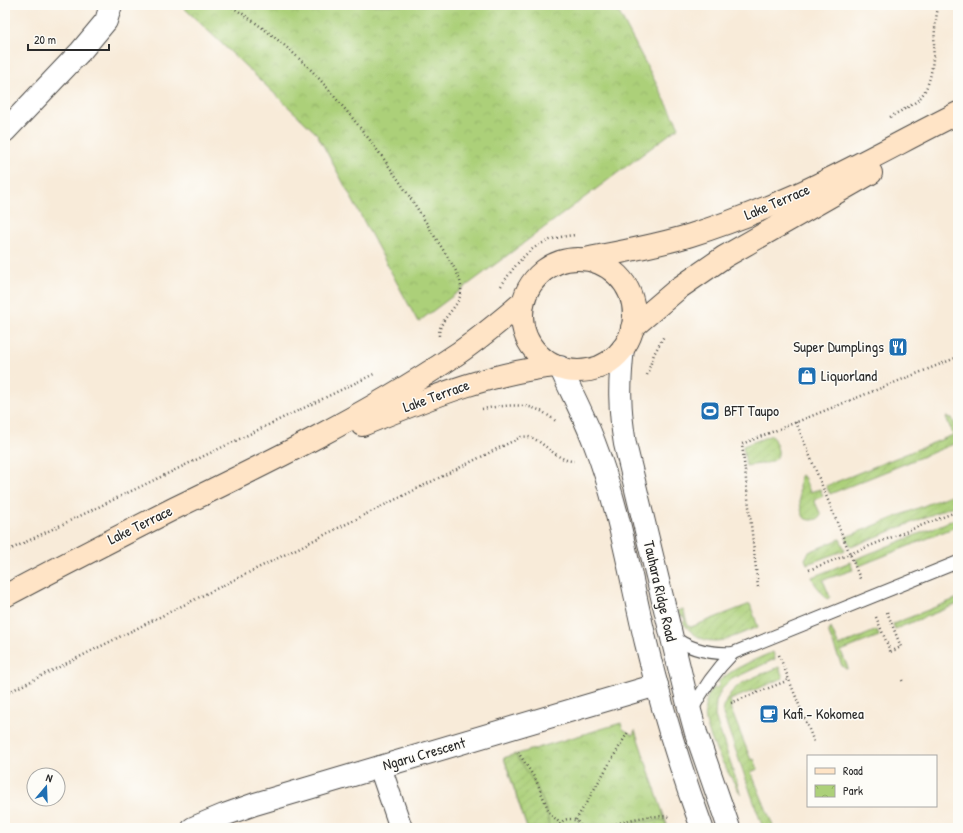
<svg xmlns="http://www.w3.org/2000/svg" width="963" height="833" viewBox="0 0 963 833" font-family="'Patrick Hand',sans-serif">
<defs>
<pattern id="park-crowns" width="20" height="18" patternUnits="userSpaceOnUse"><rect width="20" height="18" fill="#acd079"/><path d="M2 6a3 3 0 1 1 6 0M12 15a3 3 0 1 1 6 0" fill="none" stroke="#94b369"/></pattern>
<pattern id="garden-furrows" width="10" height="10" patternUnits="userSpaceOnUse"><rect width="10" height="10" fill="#acd079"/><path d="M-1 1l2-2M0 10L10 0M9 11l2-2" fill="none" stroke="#94b369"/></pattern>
</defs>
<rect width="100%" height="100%" fill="#fdfcf7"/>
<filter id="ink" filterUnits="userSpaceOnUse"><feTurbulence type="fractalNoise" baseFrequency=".025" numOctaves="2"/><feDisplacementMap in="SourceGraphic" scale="8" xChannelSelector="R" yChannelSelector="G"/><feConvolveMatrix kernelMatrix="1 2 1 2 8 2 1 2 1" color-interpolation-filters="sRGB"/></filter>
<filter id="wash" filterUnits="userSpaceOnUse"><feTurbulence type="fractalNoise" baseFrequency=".012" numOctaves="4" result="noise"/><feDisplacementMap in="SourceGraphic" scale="16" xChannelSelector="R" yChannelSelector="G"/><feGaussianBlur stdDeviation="0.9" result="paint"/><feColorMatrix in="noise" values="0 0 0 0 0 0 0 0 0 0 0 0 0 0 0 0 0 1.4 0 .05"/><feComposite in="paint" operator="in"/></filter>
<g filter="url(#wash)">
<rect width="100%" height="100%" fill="#f8ebd9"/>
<g fill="url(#park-crowns)" stroke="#6c7e52">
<polygon points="181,5 615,5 679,127 418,322 317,134"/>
<polygon points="621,723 623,729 633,735 635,730 668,828 527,828 504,758"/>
</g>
<g fill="url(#garden-furrows)" stroke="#6c7e52">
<polygon points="946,417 952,418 958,432 958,448 956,443 830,494 826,486 953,435"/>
<path d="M772 435C774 440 779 449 778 454 777 465 754 464 746 466L743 446Z"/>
<path d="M801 475 804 477 810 492 820 489 823 496 814 500 821 515 819 518C815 520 811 521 806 519 799 516 798 484 800 476Z"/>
<polygon points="958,492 958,504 851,547 846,537"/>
<polygon points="958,518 958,526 859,566 856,559"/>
<polygon points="840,539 845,550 807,564 805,559 809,552"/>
<polygon points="850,562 853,570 823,580 830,597 827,599 815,584 812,577"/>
<polygon points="958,598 958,604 895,629 893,624"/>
<path d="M750 604 758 627C728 638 708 654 683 623L685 620 683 616H680L678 611 683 609 688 626 691 627Z"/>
<polygon points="831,628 839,646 877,630 879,636 841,651 848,668 846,669 842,666 829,634 829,631"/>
<path d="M773 652 775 659 730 680 721 690 716 702 715 716 741 795C728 771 706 739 705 712 704 703 708 696 712 688H717L719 685 718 682C733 668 754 660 773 652Z"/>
<path d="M779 667 783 678 730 700 732 706 730 707 751 760 754 759 758 769 751 772 774 828H763L723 714C725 683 755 678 779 667Z"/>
<path d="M515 754C530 775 548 801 549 828H527L504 758Z"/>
<polygon points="660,820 665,821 668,828 615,828 638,822"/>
</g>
</g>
<g filter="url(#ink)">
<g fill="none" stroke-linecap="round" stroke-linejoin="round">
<defs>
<g id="service">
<path d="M671 635C689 650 711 654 733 653L958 562"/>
<path d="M691 712C702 690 715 671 733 653"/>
</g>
<g id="minor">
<polyline points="5,131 81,51 106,21 111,5"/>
<polyline points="380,767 401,828"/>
<polyline points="193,828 224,815 255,804 657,685"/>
</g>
<g id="tertiary">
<path d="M623 348C619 384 619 408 625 444L687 700 696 733 729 828"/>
<path d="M560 367C571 392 584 416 594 442 619 506 630 576 646 643 661 706 680 768 702 828"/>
</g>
<g id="secondary">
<circle cx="578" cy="315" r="56"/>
<path d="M585 259C620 252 656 246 691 235 726 224 762 210 796 195 851 170 904 140 958 113"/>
<polyline points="632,328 679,288 724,257 871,173"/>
<path d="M362 425C425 400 487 373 555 366"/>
<path d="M5 596C61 566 118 537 175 508 270 462 366 415 454 356 478 340 500 321 523 302"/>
</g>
</defs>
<use href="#service" stroke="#4a4845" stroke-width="14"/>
<use href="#minor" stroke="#4a4845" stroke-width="24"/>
<use href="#tertiary" stroke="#4a4845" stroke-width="24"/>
<use href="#secondary" stroke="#4a4845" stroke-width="24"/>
<g stroke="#4a4845" stroke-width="2.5" stroke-dasharray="1 3" stroke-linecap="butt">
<path d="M229 5C258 23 286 45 310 69 322 81 333 95 344 108 378 148 407 191 435 237 442 249 461 274 461 287 463 307 438 317 439 336"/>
<path d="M890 117C899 112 909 107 917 101 940 80 930 33 939 5"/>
<path d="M501 286C522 255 536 238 576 235"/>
<polyline points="647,375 654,354 664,336"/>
<path d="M482 409C501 406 523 402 541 411 546 414 552 418 557 422"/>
<polyline points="796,422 861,581"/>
<polyline points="5,552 374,374"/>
<polyline points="809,570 958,511"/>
<polyline points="758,587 742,444 958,357"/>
<polyline points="887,612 901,647 890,652"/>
<polyline points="876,617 891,653"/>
<polyline points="779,655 814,742"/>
<polyline points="902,680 903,682"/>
<path d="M5 694 521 437C540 433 553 461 574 461"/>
<polyline points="731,703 789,680"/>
<polyline points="518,752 536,780 550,814 560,823"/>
<polyline points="576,820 628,732"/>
<path d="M558 828C561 819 569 817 577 821L582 828"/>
<path d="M605 828C625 820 648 814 670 817"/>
</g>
<use href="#service" stroke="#fff" stroke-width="12"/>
<use href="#minor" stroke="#fff" stroke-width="22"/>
<use href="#tertiary" stroke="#fff" stroke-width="22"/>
<use href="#secondary" stroke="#ffe4c6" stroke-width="22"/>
</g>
</g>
<defs>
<symbol id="restaurant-square" viewBox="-11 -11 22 22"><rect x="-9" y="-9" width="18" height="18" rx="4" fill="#1f6fb2" stroke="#fdfcf7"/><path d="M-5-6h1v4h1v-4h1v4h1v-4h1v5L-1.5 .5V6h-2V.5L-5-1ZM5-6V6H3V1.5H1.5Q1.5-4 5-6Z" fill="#fff"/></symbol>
<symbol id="shop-square" viewBox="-11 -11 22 22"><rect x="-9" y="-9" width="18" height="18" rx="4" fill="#1f6fb2" stroke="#fdfcf7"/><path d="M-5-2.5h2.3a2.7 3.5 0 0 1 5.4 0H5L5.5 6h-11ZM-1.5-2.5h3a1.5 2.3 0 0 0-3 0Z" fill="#fff"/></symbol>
<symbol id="stadium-square" viewBox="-11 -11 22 22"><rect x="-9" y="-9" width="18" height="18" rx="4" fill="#1f6fb2" stroke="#fdfcf7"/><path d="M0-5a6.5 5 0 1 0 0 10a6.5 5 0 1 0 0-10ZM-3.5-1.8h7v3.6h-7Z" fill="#fff"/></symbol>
<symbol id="cafe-square" viewBox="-11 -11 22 22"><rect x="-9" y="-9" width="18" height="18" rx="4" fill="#1f6fb2" stroke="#fdfcf7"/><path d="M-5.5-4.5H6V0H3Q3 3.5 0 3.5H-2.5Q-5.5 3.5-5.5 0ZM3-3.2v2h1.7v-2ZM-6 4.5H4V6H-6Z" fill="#fff"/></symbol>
</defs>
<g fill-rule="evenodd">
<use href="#restaurant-square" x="887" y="336" width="22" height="22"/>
<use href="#shop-square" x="796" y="365" width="22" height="22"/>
<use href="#stadium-square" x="699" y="400" width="22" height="22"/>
<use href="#cafe-square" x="758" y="703" width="22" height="22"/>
</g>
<g text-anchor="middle" stroke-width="3" stroke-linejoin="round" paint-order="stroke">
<g font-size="15" fill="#2b2b2b" stroke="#fdfcf7">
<text transform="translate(777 202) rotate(-23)" y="5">Lake Terrace</text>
<text transform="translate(436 396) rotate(-20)" y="5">Lake Terrace</text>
<text transform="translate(140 525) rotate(-26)" y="5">Lake Terrace</text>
<text transform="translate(660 591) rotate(77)" y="5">Tauhara Ridge Road</text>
<text transform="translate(424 754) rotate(-16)" y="5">Ngaru Crescent</text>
</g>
<g font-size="15" fill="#2b2b2b" stroke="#fdfcf7" text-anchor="start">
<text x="884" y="352" text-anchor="end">Super Dumplings</text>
<text x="821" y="381">Liquorland</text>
<text x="724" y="416">BFT Taupo</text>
<text x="783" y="719">Kafi - Kokomea</text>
</g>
</g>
<rect width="963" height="833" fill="none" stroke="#fdfcf7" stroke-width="20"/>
<rect x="807" y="755" width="130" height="52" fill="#fdfcf7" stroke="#a9a8a5"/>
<rect x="815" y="768" width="20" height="6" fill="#ffe4c6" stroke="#a9a8a5"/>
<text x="843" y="775" font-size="12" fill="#2b2b2b">Road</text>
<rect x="815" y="785" width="20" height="12" fill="url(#park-crowns)" stroke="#a9a8a5"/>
<text x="843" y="795" font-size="12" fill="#2b2b2b">Park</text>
<g transform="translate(46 787) rotate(19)"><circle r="19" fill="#fdfcf7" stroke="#a9a8a5"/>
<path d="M0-3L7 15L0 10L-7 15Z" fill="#1f6fb2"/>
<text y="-6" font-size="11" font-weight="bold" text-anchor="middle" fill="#2b2b2b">N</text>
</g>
<path d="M28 44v6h81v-6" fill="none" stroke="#2b2b2b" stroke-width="2"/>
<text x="34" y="44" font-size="12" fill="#2b2b2b" stroke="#fdfcf7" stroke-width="3" paint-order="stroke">20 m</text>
</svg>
